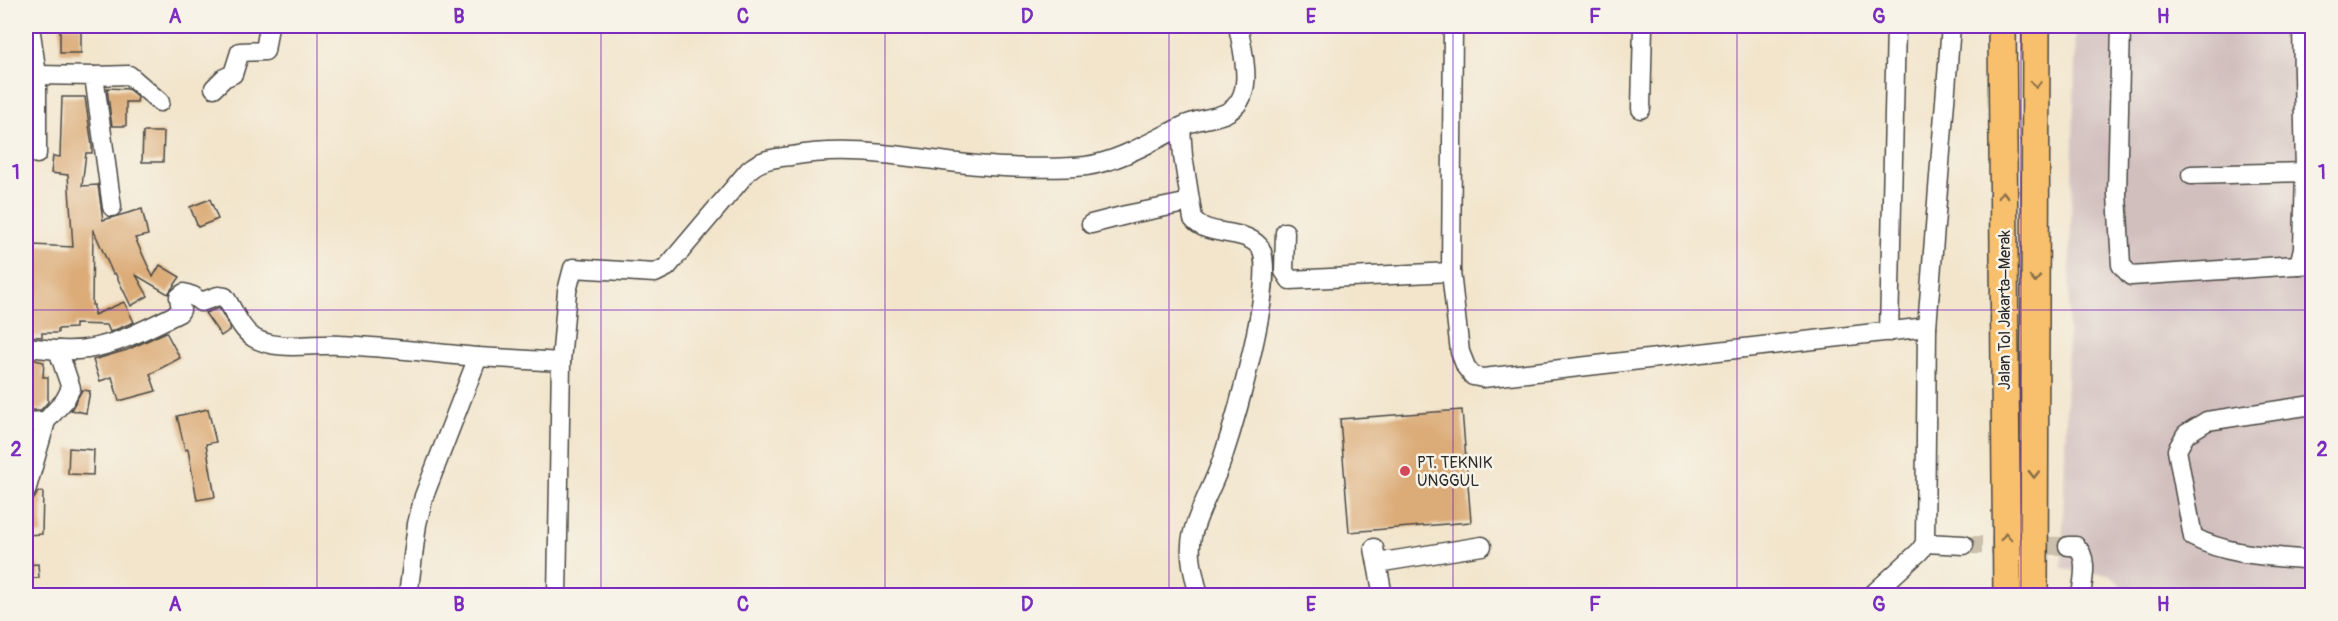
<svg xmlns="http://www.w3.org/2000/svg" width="2338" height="621" viewBox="0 0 2338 621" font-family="Pangolin,sans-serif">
<rect width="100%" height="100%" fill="#f7f3e8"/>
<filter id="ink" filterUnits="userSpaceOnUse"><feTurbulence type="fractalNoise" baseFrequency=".0167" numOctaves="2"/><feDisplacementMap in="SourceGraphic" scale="12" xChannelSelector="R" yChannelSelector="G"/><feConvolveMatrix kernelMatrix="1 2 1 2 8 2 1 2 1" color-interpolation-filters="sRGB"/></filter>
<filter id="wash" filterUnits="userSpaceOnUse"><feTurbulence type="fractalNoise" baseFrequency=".008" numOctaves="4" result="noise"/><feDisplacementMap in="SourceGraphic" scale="24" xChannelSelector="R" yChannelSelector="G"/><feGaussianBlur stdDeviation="1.35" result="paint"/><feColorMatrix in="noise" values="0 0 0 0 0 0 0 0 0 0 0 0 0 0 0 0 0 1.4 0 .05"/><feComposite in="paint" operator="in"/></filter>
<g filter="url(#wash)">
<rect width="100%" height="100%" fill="#f2e5cc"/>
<polygon fill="#d1bfbe" points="2076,26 2312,26 2312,595 2131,595 2110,575 2062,569"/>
<g id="blocks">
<g fill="#dcac78">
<rect x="60" y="26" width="21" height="27"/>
<polygon points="107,88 128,89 138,97 137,102 126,102 126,126 112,126"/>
<polygon points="62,97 85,97 92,146 92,153 86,153 82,186 98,185 103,220 142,209 148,235 135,238 153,277 160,265 180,277 168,294 136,275 148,296 131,306 115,273 113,274 93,229 92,305 94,305 94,315 124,302 134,322 110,332 107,325 75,324 75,328 58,329 58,333 42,333 42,337 26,336 28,254 33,254 33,245 73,247 68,175 51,173 53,156 60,157"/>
<polygon points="143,132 164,132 163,162 142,162"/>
<polygon points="210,199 218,219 198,227 190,207"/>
<polygon points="219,308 231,329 221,336 205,313"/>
<polygon points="166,332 180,358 150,374 156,391 119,401 112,377 100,381 93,360 127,350"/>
<polygon points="26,358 44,362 43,377 48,377 48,402 41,410 28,410 29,387 26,387"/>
<polygon points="82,390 90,391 86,413 71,410"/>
<polygon points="208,409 216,442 206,444 215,497 197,500 188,449 185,450 177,416"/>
<polygon points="1462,410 1471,522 1349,532 1340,419"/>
<polygon points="69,448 94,450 93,475 68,474"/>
<polygon points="38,492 43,492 42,534 26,535 27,502 34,499"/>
<polygon points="38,564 39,578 26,579 26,565"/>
</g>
</g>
</g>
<g filter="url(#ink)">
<use href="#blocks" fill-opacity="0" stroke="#494743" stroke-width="1.5"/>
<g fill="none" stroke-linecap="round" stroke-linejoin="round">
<polyline stroke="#cac0ac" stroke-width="18" stroke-dasharray="18 9" stroke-linecap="butt" points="1964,545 2068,546"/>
<defs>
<g id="minor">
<polyline points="30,26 37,75 37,154"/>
<polyline points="1453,26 1451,272 1460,352 1466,367 1473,376 1483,378 1927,327"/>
<polyline points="2121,26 2117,194 2121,265 2131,276 2312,264"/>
<polyline points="37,75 94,76 112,207"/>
<polyline points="94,76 129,75 160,102"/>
<polyline points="214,88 224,78 233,74 240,52 265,51 269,26"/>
<polyline points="1641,109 1643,26"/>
<path d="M1181 127 1183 156 1193 219C1208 238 1242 227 1259 246 1280 270 1233 427 1222 460 1214 484 1200 507 1193 532 1187 553 1194 575 1199 596"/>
<polyline points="2191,175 2305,172"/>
<polyline points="1091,224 1126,215 1190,202"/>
<polyline points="1285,232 1284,271 1290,280 1451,272"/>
<polyline points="2299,265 2303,248 2305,172 2302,26"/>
<polyline points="1889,332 1896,26"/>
<path d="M26 347C46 349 66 352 87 349 119 344 150 327 179 313L181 310 179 297 184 293 193 296 201 302 218 296 225 297C234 310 240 329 254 338 278 352 314 343 341 345 386 347 432 353 478 357"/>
<path d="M2312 405 2207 421 2186 434 2177 450 2193 537C2229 556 2272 556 2312 560"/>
<polyline points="26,422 46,421"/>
<polyline points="26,491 46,421 65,400 71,388 58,350"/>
<polyline points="1925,543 1964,545"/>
<path d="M2068 546H2076C2089 558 2083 579 2081 596"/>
<polyline points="1374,548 1383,596"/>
<polyline points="1377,563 1482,546"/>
<polyline points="408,596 417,524 424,496 478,357 561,362"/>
<path d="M557 596 561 362 567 291 573 268 655 273 667 267 749 170C761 159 775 158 791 156 865 143 931 164 1004 167 1030 168 1060 169 1086 166 1120 161 1152 141 1183 126 1196 119 1213 119 1226 113 1257 98 1243 53 1238 26"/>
<polyline points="1871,596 1920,551 1925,543 1927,327 1951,26"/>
</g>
<g id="highway">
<polyline points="2002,26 2007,596"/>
<polyline points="2034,596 2036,26"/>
</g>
</defs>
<use href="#minor" stroke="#494743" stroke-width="21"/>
<use href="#highway" stroke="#494743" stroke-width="30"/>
<use href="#minor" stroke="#fff" stroke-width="18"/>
<use href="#highway" stroke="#f8bf6c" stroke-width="27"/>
</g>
<defs><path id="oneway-chevron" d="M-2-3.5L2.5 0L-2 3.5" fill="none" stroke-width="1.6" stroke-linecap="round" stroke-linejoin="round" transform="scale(1.5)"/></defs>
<g stroke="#876e48">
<use href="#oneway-chevron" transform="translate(2036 84) rotate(90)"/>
<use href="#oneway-chevron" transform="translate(2003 195) rotate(-90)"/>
<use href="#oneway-chevron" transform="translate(2035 279) rotate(90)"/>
<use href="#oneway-chevron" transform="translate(2034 474) rotate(90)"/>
<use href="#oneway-chevron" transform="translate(2006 537) rotate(-90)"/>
</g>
</g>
<path fill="none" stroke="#7b2cbf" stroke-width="1.5" stroke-opacity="0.55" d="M317 26V596M601 26V596M885 26V596M1169 26V596M1453 26V596M1737 26V596M2021 26V596M26 310H2312"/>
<circle fill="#d1495b" stroke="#f7f3e8" stroke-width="2" cx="1405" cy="471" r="6"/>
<g text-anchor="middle" stroke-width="5" stroke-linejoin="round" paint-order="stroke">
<g font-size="16" fill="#2b2b2b" stroke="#f7f3e8">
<text transform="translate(2004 310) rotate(-90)" y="6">Jalan Tol Jakarta–Merak</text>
</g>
<g font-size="16" fill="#2b2b2b" stroke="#f7f3e8" text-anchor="start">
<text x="1417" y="468">PT. TEKNIK<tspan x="1417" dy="18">UNGGUL</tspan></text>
</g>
</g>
<rect width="2338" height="621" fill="none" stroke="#f7f3e8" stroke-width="66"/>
<rect x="33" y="33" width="2272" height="555" fill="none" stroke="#7b2cbf" stroke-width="2"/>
<g font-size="20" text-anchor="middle" font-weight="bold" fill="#7b2cbf">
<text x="175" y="23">A</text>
<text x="459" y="23">B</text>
<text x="743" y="23">C</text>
<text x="1027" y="23">D</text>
<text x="1311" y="23">E</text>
<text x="1595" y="23">F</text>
<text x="1879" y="23">G</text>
<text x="2163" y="23">H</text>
<text x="16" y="179">1</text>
<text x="2322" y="179">1</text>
<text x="16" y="456">2</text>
<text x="2322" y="456">2</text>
<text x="175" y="611">A</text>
<text x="459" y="611">B</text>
<text x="743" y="611">C</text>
<text x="1027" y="611">D</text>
<text x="1311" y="611">E</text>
<text x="1595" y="611">F</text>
<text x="1879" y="611">G</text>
<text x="2163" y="611">H</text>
</g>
</svg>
